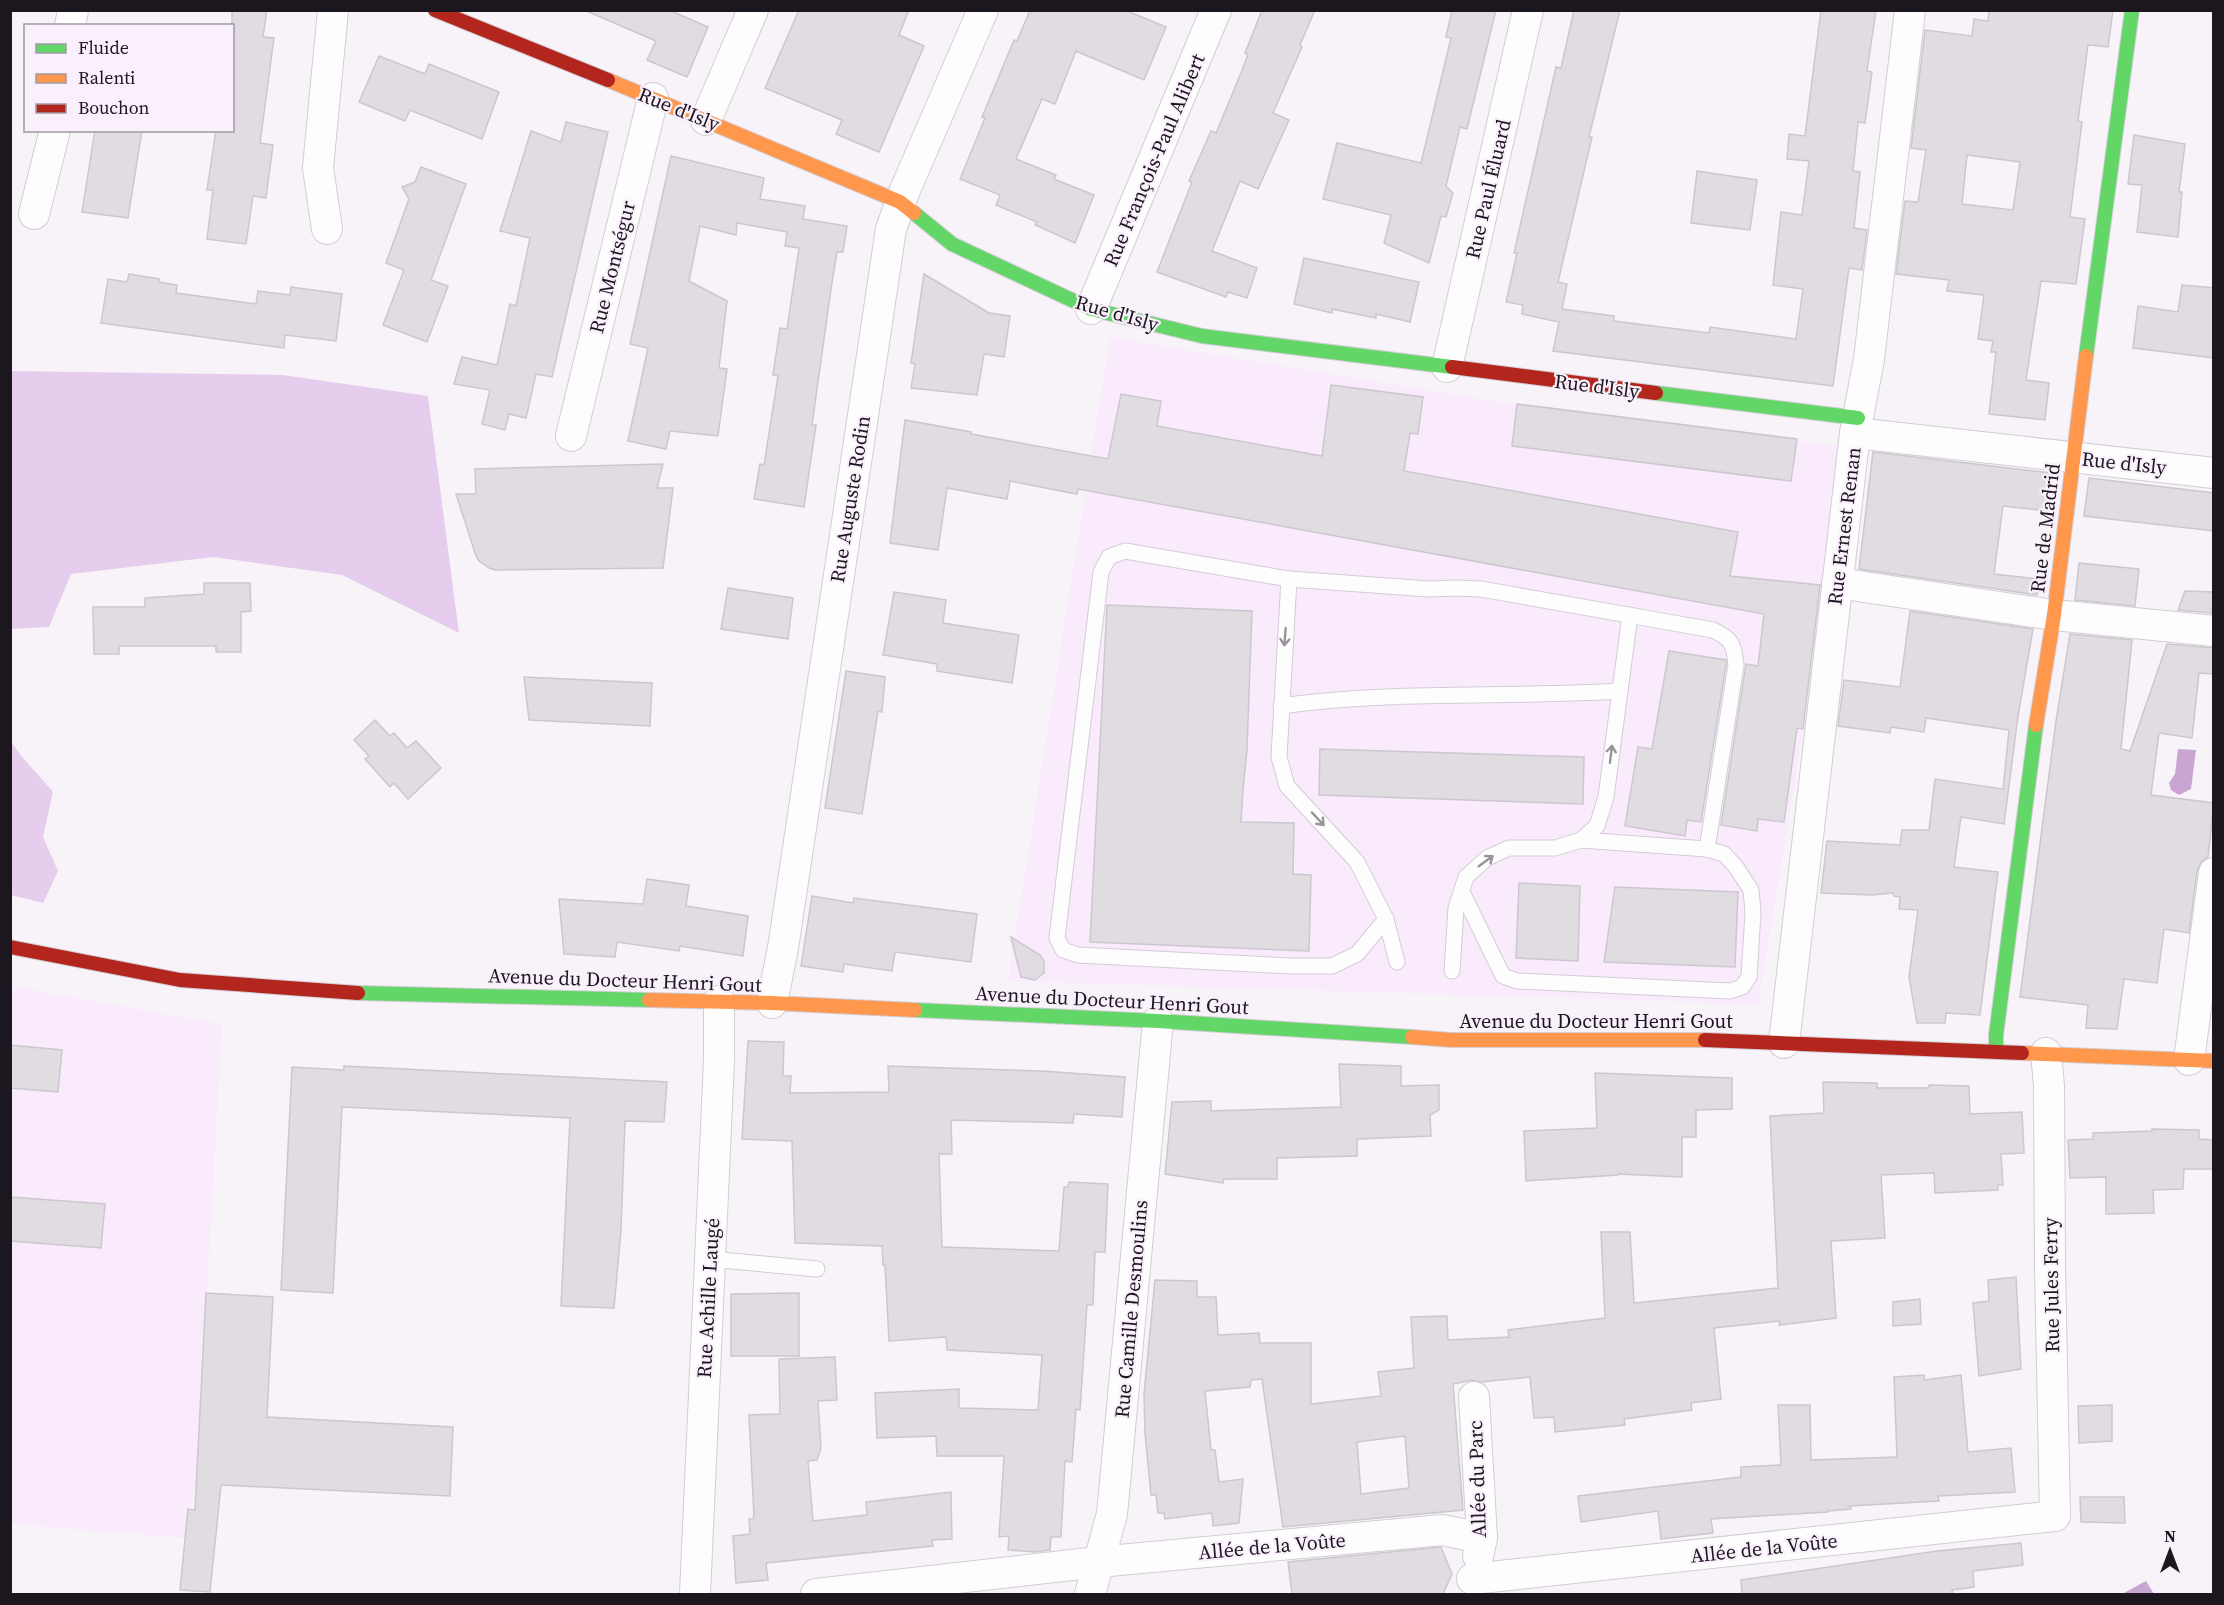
<svg xmlns="http://www.w3.org/2000/svg" width="2224" height="1605" viewBox="0 0 2224 1605" font-family="'Source Serif 4',serif">
<rect width="100%" height="100%" fill="#f8f3f9"/>
<g fill="#f9eafc">
<polygon points="1110,337 1495,401 1838,446 1832,556 1758,1004 1008,981"/>
<polygon points="10,986 222,1024 196,1484 188,1509 185,1538 11,1524"/>
</g>
<g fill="#e7cded">
<polygon points="11,371 283,375 428,396 459,633 342,575 214,557 71,574 49,627 11,629"/>
<path d="M10 738C14 751 43 779 53 792L43 837 58 871 43 903 11 895Z"/>
</g>
<g fill="#c9a5d1">
<polygon points="2178,749 2196,750 2191,789 2179,795 2171,790 2169,783 2175,774"/>
<polygon points="2146,1581 2154,1594 2122,1594"/>
</g>
<g fill="#e1dce2" stroke="#ccc7ce" stroke-width="1.5" fill-rule="evenodd">
<polygon points="232,10 267,10 263,37 274,38 260,143 273,145 266,198 253,196 246,244 207,239 213,190 207,190 216,130 232,130"/>
<polygon points="584,10 669,10 708,27 687,77 647,60 656,41"/>
<polygon points="799,10 909,10 899,35 924,46 879,152 836,134 842,120 765,88"/>
<polygon points="1030,10 1125,10 1166,27 1144,80 1076,51 1055,104 1042,99 1016,159 1056,175 1054,179 1094,195 1075,243 1035,225 1037,222 996,205 1000,195 960,179 985,118 982,117 1014,40 1017,41"/>
<polygon points="1262,10 1315,10 1300,45 1302,47 1273,113 1289,120 1258,189 1240,181 1212,251 1257,268 1247,298 1228,292 1226,297 1157,272 1192,182 1189,181 1211,131 1216,133 1241,73 1248,54 1245,53"/>
<polygon points="1452,10 1496,10 1467,129 1460,127 1446,186 1453,193 1446,217 1441,216 1429,263 1384,243 1391,215 1323,199 1337,143 1421,163 1451,38 1446,37"/>
<polygon points="1574,10 1620,10 1589,137 1592,137 1558,282 1567,284 1562,309 1614,316 1614,321 1709,333 1710,327 1796,339 1803,289 1773,285 1781,212 1802,215 1809,161 1787,159 1789,134 1805,136 1821,10 1876,10 1867,71 1872,72 1865,123 1858,122 1853,171 1860,172 1854,228 1867,230 1862,270 1849,268 1833,386 1553,351 1559,322 1522,314 1523,305 1506,302 1517,253 1514,253 1556,67 1561,68"/>
<path d="M1989 10H2113L2108 47 2088 45 2078 121 2082 122 2070 217 2085 219 2076 284 2041 281 2026 380 2049 383 2045 420 1989 414 1996 352H1991L1993 341 1978 339 1984 295 1947 291 1949 280 1896 274 1905 201 1918 202 1926 150 1911 148 1925 30 1972 36 1974 19 1988 21ZM1967 155 2020 162 2013 210 1962 204Z"/>
<polygon points="379,56 425,74 429,64 499,92 482,139 410,110 405,121 359,102"/>
<polygon points="566,122 608,132 552,377 536,374 526,418 509,414 505,430 482,424 490,390 454,384 462,357 497,365 510,304 516,306 530,238 500,231 531,131 561,142"/>
<polygon points="95,130 142,130 128,218 82,212"/>
<polygon points="2134,135 2185,144 2179,192 2182,192 2178,237 2137,232 2142,185 2128,184"/>
<polygon points="671,156 764,178 760,199 805,206 803,219 847,226 843,252 837,252 831,289 812,425 816,425 804,507 754,499 760,464 764,465 778,376 773,375 780,328 787,329 799,248 785,246 787,232 737,223 736,235 700,226 689,281 727,301 719,368 727,369 718,436 670,431 666,449 628,441 648,348 630,344"/>
<polygon points="421,167 466,184 431,280 448,286 427,342 383,325 404,270 386,263 409,199 402,187 415,182"/>
<polygon points="1697,171 1757,180 1750,230 1691,223"/>
<polygon points="1304,258 1419,282 1410,322 1376,314 1376,318 1332,309 1332,313 1294,304"/>
<polygon points="129,274 159,279 159,282 177,285 176,293 256,304 258,291 290,295 291,287 342,294 336,341 285,335 284,348 101,323 108,279 127,282"/>
<polygon points="924,274 989,313 1010,316 1004,357 984,354 977,395 911,388 915,364 911,363"/>
<polygon points="2182,285 2214,288 2214,358 2133,348 2138,306 2178,312"/>
<polygon points="1331,385 1423,397 1418,434 1410,433 1404,471 1738,532 1730,576 1820,585 1803,729 1797,728 1784,822 1758,819 1757,831 1721,825 1746,664 1758,666 1764,614 1078,489 1077,494 1010,481 1007,499 947,488 938,550 890,543 905,420 971,432 971,434 1108,459 1121,394 1161,401 1157,426 1322,456"/>
<polygon points="1517,404 1797,439 1791,481 1512,446"/>
<polygon points="1873,452 2051,473 2047,511 2003,506 1994,574 2039,579 2037,595 1859,569"/>
<polygon points="663,464 657,488 673,488 663,568 495,570 489,568 479,561 476,556 456,494 476,494 475,469"/>
<polygon points="2089,478 2214,493 2214,531 2084,516"/>
<polygon points="2079,563 2139,569 2135,606 2075,600"/>
<polygon points="204,583 250,583 251,611 241,612 241,652 216,652 216,646 119,646 119,654 94,654 93,607 145,607 145,598 204,594"/>
<polygon points="728,588 793,598 788,639 721,629"/>
<polygon points="2185,591 2214,592 2212,613 2178,610"/>
<polygon points="894,592 946,600 943,623 1019,635 1012,683 937,671 937,664 883,655"/>
<polygon points="1107,605 1252,611 1247,749 1243,789 1241,822 1294,823 1293,874 1311,875 1309,951 1090,942"/>
<polygon points="1910,611 2033,629 2018,716 2004,824 1961,817 1954,867 1998,872 1980,1015 1946,1013 1945,1023 1917,1023 1909,977 1918,910 1899,909 1900,897 1894,896 1893,893 1872,895 1821,893 1827,841 1900,845 1902,830 1929,830 1935,779 2003,789 2009,730 1926,718 1924,732 1891,727 1890,733 1838,726 1844,680 1900,687"/>
<polygon points="2070,634 2132,640 2121,749 2130,751 2167,644 2214,648 2214,674 2199,673 2192,738 2159,733 2151,795 2214,803 2208,857 2201,862 2197,871 2189,933 2164,929 2157,983 2124,979 2117,1029 2086,1028 2088,1005 2020,997 2056,721"/>
<polygon points="1669,651 1726,660 1726,665 1701,822 1687,820 1685,836 1625,826 1638,747 1652,749"/>
<polygon points="846,671 885,677 882,712 878,711 862,814 825,808"/>
<polygon points="524,677 652,683 650,726 529,720"/>
<polygon points="375,720 390,736 394,733 407,748 416,741 441,768 408,799 394,783 390,787 365,759 369,756 354,740"/>
<polygon points="1320,749 1584,757 1583,804 1319,795"/>
<polygon points="647,879 689,885 686,906 748,916 743,956 680,946 679,951 617,942 615,957 564,954 559,899 643,904"/>
<polygon points="1519,883 1580,886 1578,961 1516,958"/>
<polygon points="1615,887 1738,892 1735,967 1604,962"/>
<polygon points="812,896 853,903 854,898 977,914 971,962 895,952 892,971 844,964 843,972 801,966"/>
<polygon points="1011,937 1040,955 1044,961 1044,973 1035,980 1021,977"/>
<polygon points="748,1041 784,1042 783,1076 791,1076 790,1093 889,1092 888,1066 1042,1071 1125,1077 1122,1117 1074,1114 1073,1123 951,1120 952,1154 939,1154 942,1247 1059,1251 1064,1187 1068,1187 1069,1182 1108,1184 1105,1252 1095,1252 1093,1305 1087,1305 1080,1410 1076,1409 1072,1462 1065,1461 1061,1537 1051,1537 1050,1550 1035,1552 1008,1550 1009,1536 999,1537 1004,1456 937,1456 936,1436 877,1438 875,1393 959,1389 959,1408 1038,1410 1042,1355 947,1350 946,1337 889,1341 885,1265 883,1265 882,1246 795,1243 792,1141 742,1139"/>
<polygon points="10,1045 62,1050 58,1092 10,1088"/>
<polygon points="1339,1064 1401,1066 1401,1086 1439,1085 1439,1110 1430,1115 1431,1136 1357,1139 1357,1156 1277,1158 1277,1179 1224,1179 1223,1183 1165,1174 1172,1102 1211,1101 1211,1111 1341,1107"/>
<polygon points="344,1066 667,1082 664,1122 625,1121 621,1230 614,1308 561,1306 570,1118 342,1107 333,1293 281,1290 292,1067 344,1070"/>
<polygon points="1595,1073 1732,1078 1732,1109 1696,1110 1696,1137 1682,1137 1682,1177 1618,1174 1618,1175 1526,1181 1524,1131 1597,1128"/>
<path d="M1823 1082 1877 1083V1088H1929V1085L1969 1086 1970 1114 2022 1112 2024 1153 2001 1154 2003 1185H1998V1190L1935 1193 1934 1173 1881 1175 1885 1238 1831 1241 1836 1318 1779 1325 1780 1321 1714 1328 1721 1399 1691 1403 1692 1410 1624 1419 1625 1425 1555 1432 1554 1417 1534 1418 1530 1377 1481 1382 1472 1380 1453 1384 1463 1510 1283 1527 1262 1379 1251 1380 1250 1387 1205 1391 1211 1450H1215L1219 1482 1243 1479 1239 1523 1213 1526 1212 1513 1165 1519 1164 1513H1158L1156 1495H1151L1145 1433 1144 1394 1155 1280 1197 1281V1297H1216L1218 1335 1259 1333 1260 1343H1311V1404L1381 1396 1378 1372 1414 1368 1411 1317 1447 1316 1448 1340 1509 1337 1508 1330 1605 1318 1601 1232H1630L1634 1303 1778 1288 1770 1116 1824 1113ZM1405 1436 1409 1488 1361 1494 1357 1442Z"/>
<polygon points="2152,1129 2199,1130 2199,1139 2214,1140 2214,1169 2184,1169 2183,1189 2153,1190 2154,1213 2106,1214 2106,1177 2070,1178 2068,1140 2093,1139 2093,1133 2152,1131"/>
<polygon points="10,1197 105,1204 101,1248 10,1241"/>
<polygon points="2016,1277 2021,1369 1979,1376 1973,1303 1989,1301 1988,1280"/>
<polygon points="206,1293 273,1297 267,1417 453,1427 450,1496 221,1485 210,1592 180,1590 188,1509 195,1510"/>
<polygon points="799,1293 799,1356 731,1356 731,1294"/>
<polygon points="1920,1299 1921,1324 1893,1326 1893,1302"/>
<polygon points="835,1357 837,1400 818,1401 821,1448 817,1460 808,1461 813,1521 867,1515 866,1502 951,1492 952,1539 932,1540 933,1546 766,1563 768,1580 736,1583 733,1536 750,1534 749,1519 754,1518 749,1415 780,1414 779,1359"/>
<polygon points="1924,1375 1924,1380 1961,1375 1968,1452 2011,1448 2015,1492 1938,1496 1939,1501 1850,1506 1851,1509 1828,1511 1828,1512 1711,1519 1713,1533 1661,1539 1658,1511 1581,1522 1578,1496 1741,1477 1741,1467 1781,1465 1778,1405 1810,1405 1811,1460 1897,1457 1894,1377"/>
<polygon points="2112,1405 2112,1441 2079,1443 2078,1406"/>
<polygon points="2080,1497 2124,1497 2125,1523 2081,1522"/>
<polygon points="2021,1543 2023,1565 1973,1571 1974,1587 1952,1590 1953,1594 1742,1594 1741,1580 1937,1551"/>
<polygon points="1441,1547 1452,1574 1443,1594 1292,1594 1288,1562"/>
</g>
<g fill="none" stroke-linecap="round" stroke-linejoin="round">
<defs>
<g id="lane">
<polyline points="1289,579 1279,757 1287,786 1357,862 1386,919 1397,962"/>
<path d="M1281 706C1393 690 1507 698 1620 691"/>
<polyline points="1462,892 1503,976 1517,981 1730,991 1742,987 1749,977 1753,913 1751,890 1736,867 1724,854 1707,849 1581,840"/>
<path d="M1386 919 1357 954 1332 966H1291L1078 955 1063 950 1057 938 1101 572 1109 557 1125 551 1289 579 1429 589 1456 588 1481 589 1713 630C1732 639 1734 644 1736 665L1707 849"/>
<polyline points="1452,971 1456,908 1466,877 1487,858 1509,848 1555,848 1581,840 1597,826 1606,797 1630,615"/>
<polyline points="710,1259 817,1269"/>
</g>
<g id="street">
<polyline points="70,26 73,10"/>
<polyline points="706,120 753,10"/>
<polyline points="34,214 55,130"/>
<polyline points="327,229 318,168 333,10"/>
<polyline points="1091,309 1216,10"/>
<polyline points="1447,367 1528,10"/>
<polyline points="1855,433 2214,473"/>
<polyline points="571,436 653,98"/>
<polyline points="1837,583 2054,615 2214,631"/>
<polyline points="772,1003 783,948 891,229 905,190 983,10"/>
<polyline points="1784,1043 1855,433 1869,359 1910,10"/>
<polyline points="2189,1060 2214,873"/>
<polyline points="1474,1397 1482,1538 1478,1556"/>
<polyline points="1472,1579 2055,1516 2050,1267 2049,1086 2046,1053"/>
<polyline points="695,1594 719,1060 719,1001"/>
<polyline points="816,1594 1098,1562 1442,1530 1482,1538"/>
<polyline points="1090,1594 1112,1514 1158,1021"/>
</g>
<g id="fast">
<polyline points="914,213 952,244 1091,309 1202,336 1452,367"/>
<polyline points="2086,356 2132,10"/>
<polyline points="1656,393 1858,418"/>
<polyline points="358,993 649,1000"/>
<polyline points="915,1010 1158,1021 1412,1037"/>
<polyline points="1996,1051 1996,1035 2036,725"/>
</g>
<g id="slow">
<polyline points="608,80 900,202 914,213"/>
<polyline points="2036,725 2054,615 2086,356"/>
<polyline points="649,1000 772,1003 915,1010"/>
<polyline points="1412,1037 1451,1040 1705,1040"/>
<polyline points="2022,1053 2214,1061"/>
</g>
<g id="jam">
<polyline points="435,10 608,80"/>
<polyline points="1452,367 1656,393"/>
<polyline points="10,947 180,980 358,993"/>
<polyline points="1705,1040 2022,1053"/>
</g>
</defs>
<use href="#lane" stroke="#d2cdd4" stroke-width="17"/>
<use href="#street" stroke="#d2cdd4" stroke-width="32"/>
<use href="#fast" stroke="#d2cdd4" stroke-width="16"/>
<use href="#slow" stroke="#d2cdd4" stroke-width="16"/>
<use href="#jam" stroke="#d2cdd4" stroke-width="16"/>
<use href="#lane" stroke="#fefdfe" stroke-width="15"/>
<use href="#street" stroke="#fefdfe" stroke-width="30"/>
<use href="#fast" stroke="#63d668" stroke-width="14"/>
<use href="#slow" stroke="#ff974d" stroke-width="14"/>
<use href="#jam" stroke="#b3261e" stroke-width="14"/>
</g>
<defs><path id="oneway-shaft" d="M-6 0H5M1.5-3L5.5 0L1.5 3" fill="none" stroke-width="1.6" stroke-linecap="round" stroke-linejoin="round" transform="scale(1.5)"/></defs>
<g stroke="#989599">
<use href="#oneway-shaft" transform="translate(1285 637) rotate(94)"/>
<use href="#oneway-shaft" transform="translate(1611 754) rotate(-83)"/>
<use href="#oneway-shaft" transform="translate(1318 819) rotate(47)"/>
<use href="#oneway-shaft" transform="translate(1486 861) rotate(-36)"/>
</g>
<g text-anchor="middle" stroke-width="4.5" stroke-linejoin="round" paint-order="stroke">
<g font-size="20" fill="#1c161e" stroke="#faf0fc">
<text transform="translate(679 109) rotate(22)" y="7">Rue d'Isly</text>
<text transform="translate(1154 160) rotate(-67)" y="7">Rue François-Paul Alibert</text>
<text transform="translate(1488 189) rotate(-77)" y="7">Rue Paul Éluard</text>
<text transform="translate(612 267) rotate(-76)" y="7">Rue Montségur</text>
<text transform="translate(1117 313) rotate(16)" y="7">Rue d'Isly</text>
<text transform="translate(1597 386) rotate(7)" y="7">Rue d'Isly</text>
<text transform="translate(2124 463) rotate(6)" y="7">Rue d'Isly</text>
<text transform="translate(850 499) rotate(-81)" y="7">Rue Auguste Rodin</text>
<text transform="translate(1844 526) rotate(-83)" y="7">Rue Ernest Renan</text>
<text transform="translate(2045 528) rotate(-83)" y="7">Rue de Madrid</text>
<text transform="translate(625 980) rotate(2)" y="7">Avenue du Docteur Henri Gout</text>
<text transform="translate(1112 1000) rotate(3)" y="7">Avenue du Docteur Henri Gout</text>
<text x="1596" y="1028">Avenue du Docteur Henri Gout</text>
<text transform="translate(2051 1285) rotate(-91)" y="7">Rue Jules Ferry</text>
<text transform="translate(708 1298) rotate(-87)" y="7">Rue Achille Laugé</text>
<text transform="translate(1131 1309) rotate(-85)" y="7">Rue Camille Desmoulins</text>
<text transform="translate(1477 1479) rotate(-92)" y="7">Allée du Parc</text>
<text transform="translate(1272 1546) rotate(-5)" y="7">Allée de la Voûte</text>
<text transform="translate(1764 1548) rotate(-6)" y="7">Allée de la Voûte</text>
</g>
</g>
<rect width="2224" height="1605" fill="none" stroke="#1c161e" stroke-width="24"/>
<rect x="24" y="24" width="210" height="108" fill="#faf0fc" stroke="#a199a3" stroke-width="1.5"/>
<rect x="36" y="44" width="30" height="9" fill="#63d668" stroke="#a199a3" stroke-width="1.5"/>
<text x="78" y="54" font-size="18" fill="#1c161e">Fluide</text>
<rect x="36" y="74" width="30" height="9" fill="#ff974d" stroke="#a199a3" stroke-width="1.5"/>
<text x="78" y="84" font-size="18" fill="#1c161e">Ralenti</text>
<rect x="36" y="104" width="30" height="9" fill="#b3261e" stroke="#a199a3" stroke-width="1.5"/>
<text x="78" y="114" font-size="18" fill="#1c161e">Bouchon</text>
<g transform="translate(2170 1551)" stroke="#faf0fc" stroke-width="4.5" paint-order="stroke">
<path d="M0-4.5L10 22L0 15L-10 22Z" fill="#1c161e"/>
<text y="-9" font-size="16" font-weight="bold" text-anchor="middle" fill="#1c161e">N</text>
</g>
</svg>
